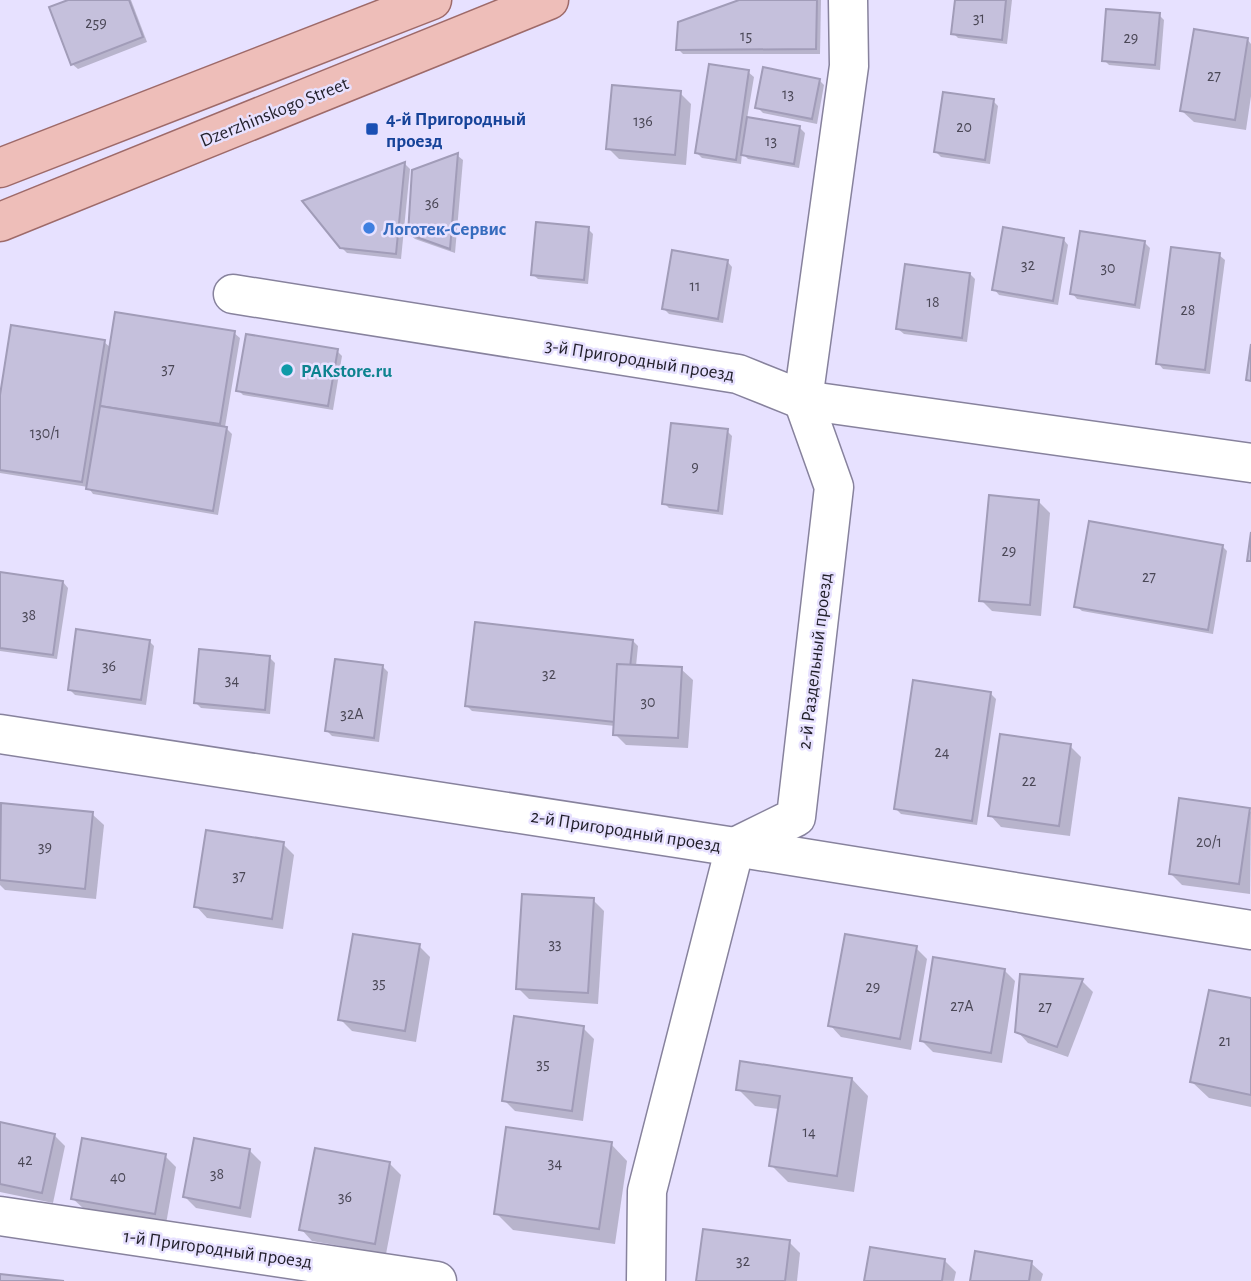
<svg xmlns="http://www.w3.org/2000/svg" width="1251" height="1281" viewBox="0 0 1251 1281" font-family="'Alegreya Sans',sans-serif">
<rect width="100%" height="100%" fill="#e7e1ff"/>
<g fill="#0003">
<polygon points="73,0 131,0 147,42 78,69 72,64"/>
<polygon points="745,0 821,0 820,54 683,54 678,49"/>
<polygon points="957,0 1012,0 1007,44 958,38 953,33"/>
<polygon points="1159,15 1164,20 1160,70 1109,65 1104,60"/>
<polygon points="1247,39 1251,44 1251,96 1246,130 1194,122 1182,111"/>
<polygon points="748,72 754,77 747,119 800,128 805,133 799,168 748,159 742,153 741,164 702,158 697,153"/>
<polygon points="819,80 824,85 817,124 763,113 757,107"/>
<polygon points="680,93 691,104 686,165 619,159 608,148"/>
<polygon points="993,101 998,106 990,164 941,157 936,152"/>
<polygon points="458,156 463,160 455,253 415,239 409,234"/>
<polygon points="405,164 410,169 401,259 347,253 341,247"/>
<polygon points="588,229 593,234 588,284 538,279 532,274"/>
<polygon points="1063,239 1068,245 1058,305 999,295 994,289"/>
<polygon points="1145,243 1150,248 1140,309 1077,299 1072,293"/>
<polygon points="1219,255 1225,260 1210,374 1163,369 1158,363"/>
<polygon points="727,261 732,267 723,323 669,314 664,309"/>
<polygon points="970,274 975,279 967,342 904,334 898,329"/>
<polygon points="234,333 240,338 225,427 232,434 218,515 93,494 88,487 0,473 0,406 104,342 111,348"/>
<polygon points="337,351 342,356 333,410 243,395 238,390"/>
<polygon points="727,431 732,436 723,515 669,508 664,503"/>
<polygon points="1039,502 1050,513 1041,616 992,611 981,600"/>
<polygon points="1222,546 1227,551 1213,634 1082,611 1076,606"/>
<polygon points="0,574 63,582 68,588 57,659 0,651"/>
<polygon points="149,641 154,646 146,705 75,695 70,690"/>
<polygon points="633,641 638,646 636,666 681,669 693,680 688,748 626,745 615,734 615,726 472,711 467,706"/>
<polygon points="269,657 275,663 270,714 201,708 195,702"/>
<polygon points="383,667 388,672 379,742 332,736 327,731"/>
<polygon points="990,693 996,699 977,825 901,814 896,809"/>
<polygon points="1070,746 1081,757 1070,836 1001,827 990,815"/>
<polygon points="2,805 92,814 104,825 96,899 5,890 0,885 0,827"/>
<polygon points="1249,810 1251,812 1250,894 1182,885 1171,874"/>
<polygon points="283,844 294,855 283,929 207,918 196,906"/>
<polygon points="593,900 604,911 598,1004 529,999 518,988"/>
<polygon points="419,946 430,957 416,1042 352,1031 340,1019"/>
<polygon points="916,948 927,959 911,1050 841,1037 830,1025"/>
<polygon points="1004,970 1015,981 1002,1063 933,1052 922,1041"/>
<polygon points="1082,981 1093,992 1068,1057 1028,1043 1017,1031"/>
<polygon points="1251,1000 1251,1107 1209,1098 1192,1082"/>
<polygon points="583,1028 594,1039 583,1121 515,1111 504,1100"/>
<polygon points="852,1079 868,1096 854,1192 788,1182 771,1165 779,1109 755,1106 738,1089"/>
<polygon points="0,1124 54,1135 65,1146 53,1203 0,1192"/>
<polygon points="611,1144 627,1161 615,1244 513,1230 496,1213"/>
<polygon points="250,1151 261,1162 251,1218 196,1208 185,1197"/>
<polygon points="165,1156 176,1167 166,1224 84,1209 72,1198"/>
<polygon points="390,1164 401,1175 386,1254 312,1241 301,1229"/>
<polygon points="789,1242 800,1253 797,1281 698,1281"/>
<polygon points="944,1260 956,1272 954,1281 866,1281"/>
<polygon points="1031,1263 1043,1274 1041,1281 971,1281"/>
</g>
<g fill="#c5c0dc" stroke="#a19cb8" stroke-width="2">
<polygon points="68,0 129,0 143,37 71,65 49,7"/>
<polygon points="739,0 817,0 816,49 676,50 678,22"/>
<polygon points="955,0 1006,0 1002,40 951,34"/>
<polygon points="1106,9 1160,13 1155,65 1102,61"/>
<polygon points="1194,29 1248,38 1235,120 1180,111"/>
<polygon points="709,64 749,70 736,160 695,153"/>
<polygon points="763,67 820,79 812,119 755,108"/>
<polygon points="612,85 681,91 675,155 606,149"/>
<polygon points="943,92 994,99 985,160 934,152"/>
<polygon points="747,117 800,126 794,164 741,155"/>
<polygon points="458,153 450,249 408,234 412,170"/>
<polygon points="405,162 396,254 340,248 302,201"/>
<polygon points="536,222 589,227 584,280 531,275"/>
<polygon points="1003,227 1064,238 1053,301 992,290"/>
<polygon points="1080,231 1145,241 1135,305 1070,294"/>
<polygon points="1171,247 1220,253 1205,370 1156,364"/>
<polygon points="672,250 728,260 718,319 662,309"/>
<polygon points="905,264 970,273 962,338 896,329"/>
<polygon points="115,312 235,331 220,424 100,406"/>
<polygon points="11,325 105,340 82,482 0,470 0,395"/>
<polygon points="246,334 338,349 328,406 236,391"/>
<polygon points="1251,344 1251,381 1246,380"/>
<polygon points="100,406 227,427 213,511 86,489"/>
<polygon points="671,423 728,429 718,511 662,504"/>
<polygon points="989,495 1039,500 1030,605 979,601"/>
<polygon points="1089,521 1223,545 1208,630 1074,607"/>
<polygon points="1251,532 1251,561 1247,561"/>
<polygon points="0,572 63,581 53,655 0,648"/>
<polygon points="475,622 633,640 624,723 465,706"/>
<polygon points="76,629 150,640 141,700 68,690"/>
<polygon points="199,649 270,656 265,710 194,703"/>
<polygon points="335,659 383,665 374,738 325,731"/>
<polygon points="617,664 682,667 678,738 613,735"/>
<polygon points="913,680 991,692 972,821 894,809"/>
<polygon points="1000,734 1071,744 1059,826 988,816"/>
<polygon points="1179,798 1250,808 1239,884 1169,874"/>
<polygon points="1,803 93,812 85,889 0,880"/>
<polygon points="206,830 284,842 272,919 194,907"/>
<polygon points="522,894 594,898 588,993 516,989"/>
<polygon points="353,934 420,944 405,1031 338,1020"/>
<polygon points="845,934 917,946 900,1039 828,1026"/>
<polygon points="933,957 1005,969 991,1053 920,1041"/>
<polygon points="1020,974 1083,979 1057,1047 1015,1032"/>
<polygon points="1209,990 1251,998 1251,1095 1190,1082"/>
<polygon points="514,1016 584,1026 572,1111 502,1101"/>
<polygon points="740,1061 852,1078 837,1176 769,1166 780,1096 736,1090"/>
<polygon points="0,1122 55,1134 42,1193 0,1184"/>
<polygon points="506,1127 612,1142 599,1229 494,1214"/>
<polygon points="82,1138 166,1154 155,1214 71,1199"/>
<polygon points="194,1138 250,1149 240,1208 183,1197"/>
<polygon points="315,1148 390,1162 375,1244 299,1230"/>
<polygon points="703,1229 790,1240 785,1281 696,1281"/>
<polygon points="870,1247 945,1259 942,1281 864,1281"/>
<polygon points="975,1251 1032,1261 1029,1281 970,1281"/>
<polygon points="0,1274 64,1281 0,1281"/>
</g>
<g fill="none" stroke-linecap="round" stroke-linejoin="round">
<defs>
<g id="minor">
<polyline points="233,294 738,374 803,400 1251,463"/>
<polyline points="0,734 735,847 1251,930"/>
<polyline points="0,1216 437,1281"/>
<polyline points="646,1281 647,1191 735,847 796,817 834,487 803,400 849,66 848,0"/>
</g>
<g id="primary">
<polyline points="0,168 432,0"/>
<polyline points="0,222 549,0"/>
</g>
</defs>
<use href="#minor" stroke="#87829d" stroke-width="41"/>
<use href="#primary" stroke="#9e6a69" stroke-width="41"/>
<use href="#minor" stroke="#fff" stroke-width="38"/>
<use href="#primary" stroke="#eebeb9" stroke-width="38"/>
</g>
<rect fill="#1a4fb4" stroke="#e7e1ff" stroke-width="2.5" x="365" y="122" width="14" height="14" rx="3.5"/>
<circle fill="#3f7fe0" stroke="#e7e1ff" stroke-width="2.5" cx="369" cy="228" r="7"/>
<circle fill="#0f9aa8" stroke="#e7e1ff" stroke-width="2.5" cx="287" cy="370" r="7"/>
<g text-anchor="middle" stroke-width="5" stroke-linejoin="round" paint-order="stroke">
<g font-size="16" fill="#4a4756">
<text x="979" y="23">31</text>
<text x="96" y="28">259</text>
<text x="746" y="41">15</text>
<text x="1131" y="43">29</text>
<text x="1214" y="81">27</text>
<text x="788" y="99">13</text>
<text x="643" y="126">136</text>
<text x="964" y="132">20</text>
<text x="771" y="146">13</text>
<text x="432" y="208">36</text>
<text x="1028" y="270">32</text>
<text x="1108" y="273">30</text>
<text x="695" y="291">11</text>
<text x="933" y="307">18</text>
<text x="1188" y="315">28</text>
<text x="168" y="374">37</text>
<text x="45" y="438">130/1</text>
<text x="695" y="472">9</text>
<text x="1009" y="556">29</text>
<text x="1149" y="582">27</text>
<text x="29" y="620">38</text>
<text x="109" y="671">36</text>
<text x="549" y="679">32</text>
<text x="232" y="685">34</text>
<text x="648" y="707">30</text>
<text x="352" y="719">32А</text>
<text x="942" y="757">24</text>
<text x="1029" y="786">22</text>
<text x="1209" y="847">20/1</text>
<text x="45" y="852">39</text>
<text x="239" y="881">37</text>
<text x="555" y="949">33</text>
<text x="379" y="988">35</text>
<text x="873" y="992">29</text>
<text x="962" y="1011">27А</text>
<text x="1045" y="1012">27</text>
<text x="1225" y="1046">21</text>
<text x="543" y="1069">35</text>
<text x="809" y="1137">14</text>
<text x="25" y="1165">42</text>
<text x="555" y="1168">34</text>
<text x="217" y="1179">38</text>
<text x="118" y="1182">40</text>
<text x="345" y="1202">36</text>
<text x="743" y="1266">32</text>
</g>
<g font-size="19" fill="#211f2a" stroke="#e7e1ff">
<text transform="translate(274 111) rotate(-22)" y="7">Dzerzhinskogo Street</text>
<text transform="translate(640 359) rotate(9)" y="7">3-й Пригородный проезд</text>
<text transform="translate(814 661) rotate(-83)" y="7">2-й Раздельный проезд</text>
<text transform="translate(626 830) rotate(9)" y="7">2-й Пригородный проезд</text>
<text transform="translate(218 1248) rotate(8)" y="7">1-й Пригородный проезд</text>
</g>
<g font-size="19" font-weight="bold" fill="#164399" stroke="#e7e1ff" text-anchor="start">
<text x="386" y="125">4-й Пригородный<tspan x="386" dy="22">проезд</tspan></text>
</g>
<g font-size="19" font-weight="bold" fill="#366cbe" stroke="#e7e1ff" text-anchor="start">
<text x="383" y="235">Логотек-Сервис</text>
</g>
<g font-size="19" font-weight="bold" fill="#0d838f" stroke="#e7e1ff" text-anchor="start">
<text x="301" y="377">PAKstore.ru</text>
</g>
</g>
</svg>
